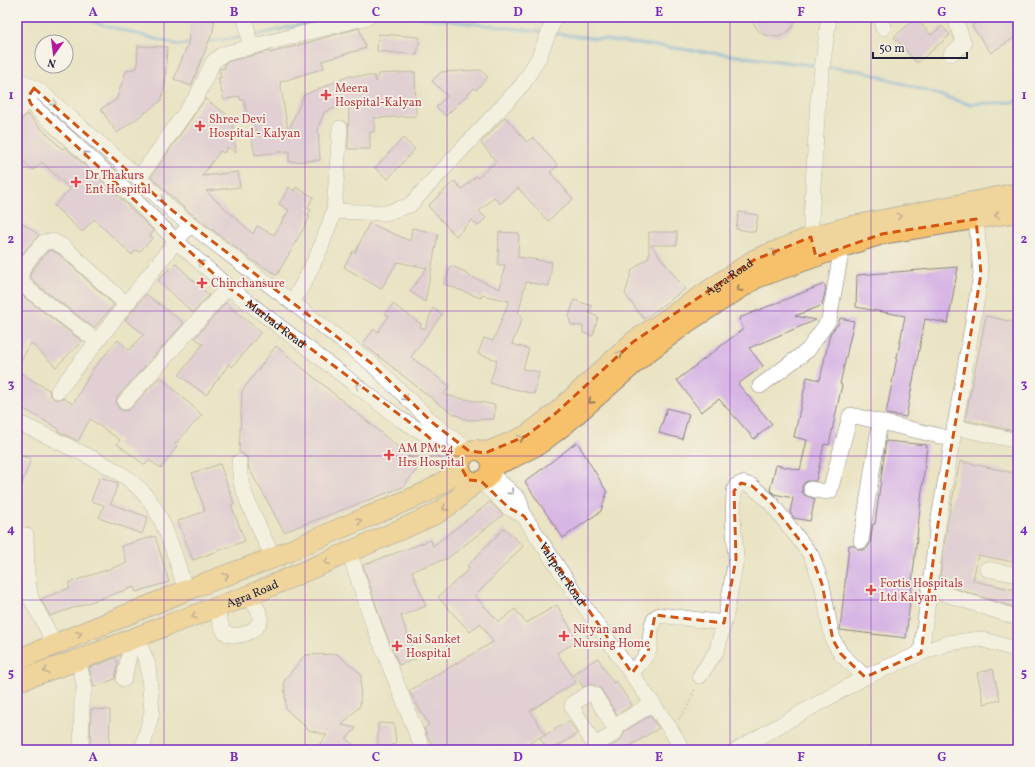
<svg xmlns="http://www.w3.org/2000/svg" width="1035" height="767" viewBox="0 0 1035 767" font-family="Vollkorn,serif">
<rect width="100%" height="100%" fill="#f7f3e8"/>
<filter id="ink" filterUnits="userSpaceOnUse"><feTurbulence type="fractalNoise" baseFrequency=".025" numOctaves="2"/><feDisplacementMap in="SourceGraphic" scale="8" xChannelSelector="R" yChannelSelector="G"/><feConvolveMatrix kernelMatrix="1 2 1 2 8 2 1 2 1" color-interpolation-filters="sRGB"/></filter>
<filter id="wash" filterUnits="userSpaceOnUse"><feTurbulence type="fractalNoise" baseFrequency=".012" numOctaves="4" result="noise"/><feDisplacementMap in="SourceGraphic" scale="16" xChannelSelector="R" yChannelSelector="G"/><feGaussianBlur stdDeviation="0.9" result="paint"/><feColorMatrix in="noise" values="0 0 0 0 0 0 0 0 0 0 0 0 0 0 0 0 0 1.4 0 .05"/><feComposite in="paint" operator="in"/></filter>
<g filter="url(#wash)">
<rect width="100%" height="100%" fill="#eae3c4"/>
<g fill="none" stroke-linecap="round" stroke-linejoin="round">
<g stroke="#69a4d9" stroke-width="3.5">
<polyline points="80,17 100,24 179,45 192,43"/>
<polyline points="418,17 544,32"/>
<polyline points="553,33 818,66"/>
<polyline points="252,36 334,17"/>
<polyline points="205,42 244,37"/>
<polyline points="827,67 862,71 968,104 1014,102 1018,100"/>
</g>
</g>
<g id="blocks">
<g fill="#d7b5e4">
<polygon points="191,17 215,17 213,31 191,86 174,79 188,44"/>
<polygon points="750,17 796,17 794,24 790,30 785,34 778,37 770,36 763,34 757,29"/>
<polygon points="983,17 1007,17 1018,33 1018,35 991,53 972,26"/>
<polygon points="916,18 931,35 942,26 950,35 917,63 894,37"/>
<polygon points="359,28 366,48 322,61 324,68 280,82 288,131 304,95 349,76 374,76 376,82 378,74 415,72 416,116 374,118 374,132 370,132 370,149 348,149 349,103 324,112 318,128 320,160 289,162 289,151 255,155 250,130 260,137 246,110 244,100 241,100 239,96 224,100 218,78 221,78 219,69 225,68 224,65 227,62 269,51 270,53"/>
<polygon points="378,34 420,37 417,55 377,51"/>
<polygon points="138,46 167,47 165,84 161,101 117,133 101,109 116,100 126,71 137,68"/>
<polygon points="481,70 488,77 476,90 474,88 446,116 436,107 447,96 432,81 441,72"/>
<polygon points="205,99 232,118 236,153 228,147 224,153 220,151 202,176 238,172 240,187 206,191 253,234 257,226 274,235 289,210 279,204 289,187 294,191 296,187 313,197 307,208 311,210 307,216 310,217 277,275 252,260 184,208 151,177"/>
<polygon points="27,114 62,149 65,147 118,196 154,231 150,236 153,238 139,252 136,250 132,255 94,219 82,232 54,206 70,189 42,162 33,170 17,155 17,121 21,120"/>
<polygon points="505,117 527,142 533,137 558,166 550,172 573,199 548,221 518,188 500,204 494,197 479,211 486,218 478,226 472,220 456,236 428,206 454,181 462,189 476,176 478,178 496,161 481,143"/>
<polygon points="403,138 415,149 388,179 375,168"/>
<polygon points="739,212 758,215 755,232 736,229"/>
<polygon points="17,219 39,235 27,248 17,261"/>
<polygon points="369,223 410,241 412,228 438,234 425,302 410,291 427,268 397,262 381,289 344,267 353,251 355,253"/>
<polygon points="499,232 519,233 518,257 552,262 549,286 526,282 518,314 523,316 512,344 529,349 523,369 539,372 534,394 490,383 497,360 478,354 484,338 493,341 509,301 482,295 481,298 444,284 451,266 466,272 465,274 500,289 505,265 498,265"/>
<polygon points="649,232 677,232 677,245 651,245 685,289 644,319 625,294 632,270 649,257"/>
<polygon points="51,250 59,254 114,305 94,328 36,284 30,277 31,272 37,264 48,251"/>
<polygon points="175,263 209,295 193,313 158,280"/>
<polygon points="958,267 948,323 925,319 906,417 886,414 905,316 856,307 857,275"/>
<polygon points="824,284 826,288 823,301 822,302 823,305 795,316 816,320 749,348 763,366 738,384 772,424 754,439 719,399 701,412 677,380 743,329 739,318"/>
<polygon points="17,289 25,298 82,341 56,367 31,343 17,367"/>
<polygon points="146,294 184,323 118,396 116,401 117,405 119,409 124,411 128,410 131,408 160,377 202,415 175,444 177,446 161,468 149,460 145,465 117,444 120,440 90,419 78,441 58,431 59,429 17,405 17,371 49,390 50,395 53,398 57,400 63,398 73,404 93,369 118,340 129,350 144,334 125,320"/>
<polygon points="574,300 592,306 589,313 598,317 593,336 583,333 583,326 571,325 569,317"/>
<polygon points="225,303 261,332 232,367 229,364 206,395 179,375 203,344 195,338"/>
<polygon points="393,304 421,324 420,327 425,329 433,308 442,314 411,357 449,386 444,395 495,405 494,419 468,420 454,414 439,404 363,344 374,329 378,332 389,316 385,314"/>
<polygon points="986,316 1018,323 1018,432 965,420"/>
<polygon points="840,318 854,321 840,384 842,385 829,445 824,444 816,481 808,481 804,483 802,487 802,492 805,495 815,499 810,521 794,518 790,512 793,498 774,494 770,490 776,465 800,470 807,440 794,437 807,377 820,380 830,334 837,325 838,325"/>
<polygon points="276,346 420,465 403,487 284,532 264,495 249,469 247,457 239,452 242,391"/>
<polygon points="667,408 689,414 682,439 659,433"/>
<polygon points="886,441 927,445 906,638 840,630 849,545 853,545 859,550 864,550 868,547 870,543 873,524 875,524"/>
<polygon points="577,442 607,492 601,511 563,538 525,482"/>
<polygon points="17,454 31,459 18,493 17,493"/>
<polygon points="960,461 1018,474 1018,563 978,555 973,581 1016,590 1013,607 939,583 947,526"/>
<polygon points="220,464 234,504 231,505 245,541 193,560 178,521 205,511 192,473"/>
<polygon points="100,477 118,483 111,504 148,517 142,534 99,518 104,505 91,501"/>
<polygon points="490,502 503,515 448,558 412,571 426,606 401,616 416,659 399,665 382,623 363,565 431,540 433,546"/>
<polygon points="504,528 523,546 475,596 499,622 515,609 526,623 557,605 578,641 557,653 576,682 530,711 545,734 519,750 436,750 427,736 424,728 429,725 409,691 493,642 480,623 470,632 438,597 470,568 467,566"/>
<polygon points="155,536 169,582 136,592 134,587 50,616 41,599 70,588 68,583 127,563 121,546"/>
<polygon points="337,654 361,674 360,706 342,725 356,728 346,739 360,750 315,750 327,735 309,730 286,709 284,681 305,655"/>
<polygon points="116,658 118,664 115,679 94,687 89,668"/>
<polygon points="598,658 613,683 616,681 632,705 617,715 601,689 592,684 583,687 574,673"/>
<polygon points="993,669 1000,700 984,704 977,673"/>
<polygon points="91,709 110,710 109,750 90,750"/>
<polygon points="650,716 659,728 623,750 604,750 619,742 623,736 625,731"/>
<polygon points="569,721 577,734 551,750 548,750 540,738"/>
<polygon points="378,723 394,724 396,744 391,745 391,750 378,750"/>
</g>
</g>
</g>
<g filter="url(#ink)">
<use href="#blocks" fill-opacity="0" stroke="#868280" stroke-width="1"/>
<g fill="none" stroke-linecap="round" stroke-linejoin="round">
<defs>
<g id="minor">
<polyline points="245,17 250,46"/>
<polyline points="881,17 883,28"/>
<polyline points="951,54 964,44 957,24 957,17"/>
<polyline points="17,79 40,91 139,178 173,211 371,363 433,423 469,451"/>
<path id="s1" d="M22 82 31 104 124 189 176 241 228 287 400 419 424 433 460 465"/>
<polyline points="17,112 33,91"/>
<polyline points="139,178 197,96 213,62 223,54 368,17"/>
<polyline points="334,211 386,213 410,205 523,84 539,57 555,17"/>
<polyline points="813,246 811,237 811,221 818,99 829,17"/>
<polyline points="292,302 306,279 321,247 334,211 340,128"/>
<path d="M97 341 30 291C27 287 22 283 21 277 20 267 38 249 44 242L53 241 64 247 126 304"/>
<polyline points="760,386 808,350 829,320 842,247"/>
<polyline points="58,391 176,241 191,224"/>
<polyline points="125,402 228,287"/>
<path d="M17 422C36 431 56 440 75 450 110 466 141 480 159 516 171 539 178 566 186 591"/>
<polyline points="954,427 1018,441"/>
<polyline points="239,462 241,483 249,505 273,558"/>
<path id="s2" d="M490 473 519 499 524 516 575 593 671 730 683 750"/>
<polyline points="481,481 509,508 524,516"/>
<polyline points="811,489 826,492 830,491 850,416 851,415 952,439"/>
<polyline points="26,535 27,575 31,599 55,644"/>
<polyline points="861,541 880,422"/>
<polyline points="349,552 374,626 423,750"/>
<polyline points="987,569 1018,575"/>
<polyline points="930,589 1018,618"/>
<path d="M216 608C218 614 220 627 225 632 235 641 263 631 260 615 259 609 251 601 248 596"/>
<polyline points="137,637 148,665 152,712 142,750"/>
<polyline points="921,653 948,643 981,639 1018,650"/>
<polyline points="78,660 85,688 82,698 81,750"/>
<path d="M632 673C637 666 646 658 649 650 652 640 648 618 660 615L724 623"/>
<polyline points="700,676 717,650 726,614 736,559 733,518 734,491 736,486 742,483 752,486 771,503 811,555 822,584 829,622 833,640 841,654 865,677"/>
<polyline points="124,679 131,646 130,640"/>
<polyline points="614,727 616,731 614,734 596,744 593,743 572,707 573,703 590,693 594,694 614,727 653,703"/>
<polyline points="736,750 865,677 921,653 938,524 981,274 976,219"/>
</g>
<g id="major">
<circle cx="476" cy="466" r="16"/>
<path id="s3" d="M485 453 526 436 556 413 633 342 754 260 811 237 848 227 1018 193"/>
<polyline points="492,466 512,458 539,444 564,425 645,354 689,321 756,278 842,247 882,234 1018,212"/>
<polyline points="17,660 197,586 273,558 339,529 427,492 461,471"/>
<path id="s4" d="M17 681 81 659 165 626 248 596 349 552 436 514 455 501 475 482"/>
</g>
</defs>
<use href="#minor" stroke="#868280" stroke-width="16"/>
<use href="#major" stroke="#868280" stroke-width="22"/>
<polyline stroke="#868280" stroke-width="2" stroke-dasharray="1 3" stroke-linecap="butt" points="679,719 689,704 695,688"/>
<use href="#minor" stroke="#fff" stroke-width="15"/>
<use href="#major" stroke="#f6c16b" stroke-width="20"/>
</g>
<defs><path id="oneway-chevron" d="M-2-3.5L2.5 0L-2 3.5" fill="none" stroke-width="1.6" stroke-linecap="round" stroke-linejoin="round"/></defs>
<g stroke="#9c9ca7">
<use href="#oneway-chevron" transform="translate(54 103) rotate(41)"/>
<use href="#oneway-chevron" transform="translate(86 154) rotate(-137)"/>
<use href="#oneway-chevron" transform="translate(161 199) rotate(44)"/>
<use href="#oneway-chevron" transform="translate(200 263) rotate(-139)"/>
<use href="#oneway-chevron" transform="translate(307 314) rotate(38)"/>
<use href="#oneway-chevron" transform="translate(358 386) rotate(-143)"/>
<use href="#oneway-chevron" transform="translate(406 398) rotate(45)"/>
<use href="#oneway-chevron" transform="translate(511 492) rotate(42)"/>
</g>
<g stroke="#8c7253">
<use href="#oneway-chevron" transform="translate(997 215) rotate(170)"/>
<use href="#oneway-chevron" transform="translate(899 216) rotate(-12)"/>
<use href="#oneway-chevron" transform="translate(774 252) rotate(-22)"/>
<use href="#oneway-chevron" transform="translate(739 289) rotate(148)"/>
<use href="#oneway-chevron" transform="translate(620 354) rotate(-43)"/>
<use href="#oneway-chevron" transform="translate(591 401) rotate(139)"/>
<use href="#oneway-chevron" transform="translate(521 438) rotate(-24)"/>
<use href="#oneway-chevron" transform="translate(445 508) rotate(147)"/>
<use href="#oneway-chevron" transform="translate(359 521) rotate(-23)"/>
<use href="#oneway-chevron" transform="translate(327 562) rotate(157)"/>
<use href="#oneway-chevron" transform="translate(226 576) rotate(-20)"/>
<use href="#oneway-chevron" transform="translate(194 616) rotate(161)"/>
<use href="#oneway-chevron" transform="translate(79 634) rotate(-23)"/>
<use href="#oneway-chevron" transform="translate(46 671) rotate(161)"/>
</g>
</g>
<path d="M0 0H1035V767H0ZM34 88 173 211 371 363 433 423 469 451 485 453 526 436 556 413 633 342 754 260 811 237 816 257 882 234 976 219 981 274 938 524 921 653 865 677 841 654 833 640 822 584 811 555 771 503 752 486 741 483 734 491 736 559 724 623 655 615 648 651 632 673 524 516 509 508 481 481 468 480 460 465 424 433 228 287 31 104 28 97Z" fill="#eae3c4" fill-opacity=".55" fill-rule="evenodd"/>
<path fill="none" stroke="#d45411" stroke-width="3" stroke-dasharray="8 5" stroke-linejoin="round" d="M34 88 173 211 371 363 433 423 469 451 485 453 526 436 556 413 633 342 754 260 811 237 816 257 882 234 976 219 981 274 938 524 921 653 865 677 841 654 833 640 822 584 811 555 771 503 752 486 741 483 734 491 736 559 724 623 655 615 648 651 632 673 524 516 509 508 481 481 468 480 460 465 424 433 228 287 31 104 28 97Z"/>
<path fill="none" stroke="#7b2cbf" stroke-width="1" stroke-opacity="0.55" d="M164 17V750M305 17V750M447 17V750M588 17V750M730 17V750M871 17V750M17 167H1018M17 311H1018M17 456H1018M17 600H1018"/>
<g fill="#e0444e" stroke="#f7f3e8" stroke-width="1.5">
<path d="M324 89h4v4h4v4h-4v4h-4v-4h-4v-4h4z"/>
<path d="M198 120h4v4h4v4h-4v4h-4v-4h-4v-4h4z"/>
<path d="M74 176h4v4h4v4h-4v4h-4v-4h-4v-4h4z"/>
<path d="M200 277h4v4h4v4h-4v4h-4v-4h-4v-4h4z"/>
<path d="M387 449h4v4h4v4h-4v4h-4v-4h-4v-4h4z"/>
<path d="M869 584h4v4h4v4h-4v4h-4v-4h-4v-4h4z"/>
<path d="M562 630h4v4h4v4h-4v4h-4v-4h-4v-4h4z"/>
<path d="M395 640h4v4h4v4h-4v4h-4v-4h-4v-4h4z"/>
</g>
<g text-anchor="middle" stroke-width="3.5" stroke-linejoin="round" paint-order="stroke">
<g font-size="12" fill="#be3a42" stroke="#f7f3e8" text-anchor="start">
<text x="335" y="92">Meera<tspan x="335" dy="14">Hospital-Kalyan</tspan></text>
<text x="209" y="123">Shree Devi<tspan x="209" dy="14">Hospital - Kalyan</tspan></text>
<text x="85" y="179">Dr Thakurs<tspan x="85" dy="14">Ent Hospital</tspan></text>
<text x="211" y="287">Chinchansure</text>
<text x="398" y="452">AM PM 24<tspan x="398" dy="14">Hrs Hospital</tspan></text>
<text x="880" y="587">Fortis Hospitals<tspan x="880" dy="14">Ltd Kalyan</tspan></text>
<text x="573" y="633">Nityan and<tspan x="573" dy="14">Nursing Home</tspan></text>
<text x="406" y="643">Sai Sanket<tspan x="406" dy="14">Hospital</tspan></text>
</g>
<g font-size="12" fill="#22223b" stroke="#f7f3e8">
<text dy="4" stroke="none"><textPath href="#s3" startOffset="303">Agra Road</textPath></text>
<text dy="4" stroke="none"><textPath href="#s1" startOffset="353">Murbad Road</textPath></text>
<text dy="4" stroke="none"><textPath href="#s2" startOffset="126">Valipeer Road</textPath></text>
<text dy="4" stroke="none"><textPath href="#s4" startOffset="251">Agra Road</textPath></text>
</g>
</g>
<rect width="1035" height="767" fill="none" stroke="#f7f3e8" stroke-width="44"/>
<g transform="translate(54 54) rotate(194)"><circle r="19" fill="#f7f3e8" stroke="#a29fa3"/>
<path d="M0-3L7 15L0 10L-7 15Z" fill="#b5179e"/>
<text y="-6" font-size="11" font-weight="bold" text-anchor="middle" fill="#22223b">N</text>
</g>
<path d="M873 52v6h94v-6" fill="none" stroke="#22223b" stroke-width="2"/>
<text x="879" y="52" font-size="12" fill="#22223b" stroke="#f7f3e8" stroke-width="3" paint-order="stroke">50 m</text>
<rect x="22" y="22" width="991" height="723" fill="none" stroke="#7b2cbf" stroke-width="1.5"/>
<g font-size="13" text-anchor="middle" font-weight="bold" fill="#7b2cbf">
<text x="93" y="16">A</text>
<text x="234" y="16">B</text>
<text x="376" y="16">C</text>
<text x="518" y="16">D</text>
<text x="659" y="16">E</text>
<text x="801" y="16">F</text>
<text x="942" y="16">G</text>
<text x="11" y="99">1</text>
<text x="1024" y="99">1</text>
<text x="11" y="243">2</text>
<text x="1024" y="243">2</text>
<text x="11" y="388">3</text>
<text x="1024" y="388">3</text>
<text x="11" y="533">4</text>
<text x="1024" y="533">4</text>
<text x="11" y="677">5</text>
<text x="1024" y="677">5</text>
<text x="93" y="761">A</text>
<text x="234" y="761">B</text>
<text x="376" y="761">C</text>
<text x="518" y="761">D</text>
<text x="659" y="761">E</text>
<text x="801" y="761">F</text>
<text x="942" y="761">G</text>
</g>
</svg>
